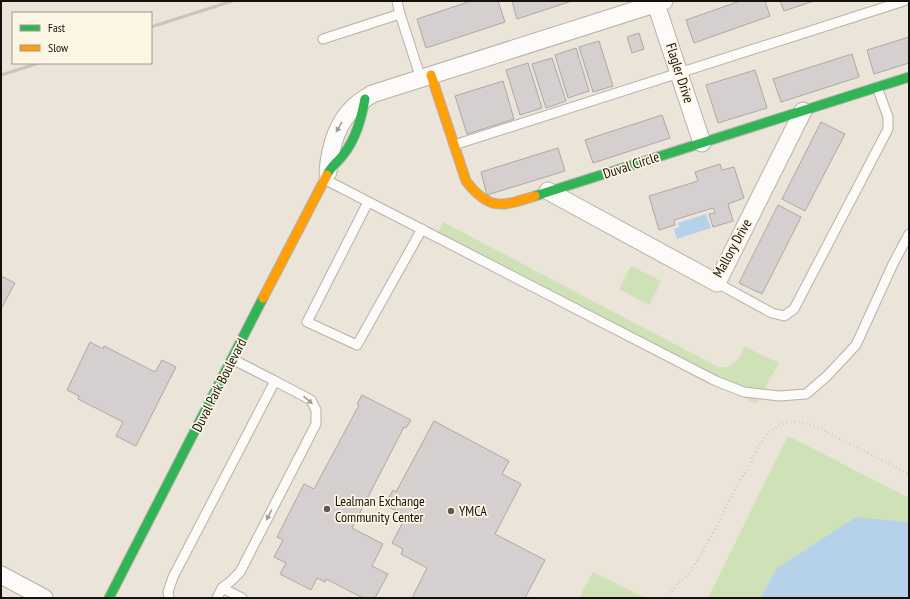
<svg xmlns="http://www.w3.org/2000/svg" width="910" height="599" viewBox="0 0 910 599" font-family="'PT Sans Narrow',sans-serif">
<rect width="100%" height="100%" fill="#eae4d9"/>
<g fill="#cee1b7">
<path d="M443 222 718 367C735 369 737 360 745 347L779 363 756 404 436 236Z"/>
<polygon points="631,266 661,281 649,305 619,289"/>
<polygon points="788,436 909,498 909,522 856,517 777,568 760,598 708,598"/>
<polygon points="593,572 645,598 579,598"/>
</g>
<g fill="#b6d2ea">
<polygon points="706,214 711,228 677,239 674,229 679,227 678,223"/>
<polygon points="856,517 909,522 909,598 760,598 777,568"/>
</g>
<g fill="#d5d0cf" stroke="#aca8a6">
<polygon points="471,1 498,1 505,22 426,48 417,19"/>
<polygon points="512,1 572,1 517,19"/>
<polygon points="740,1 765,1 770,16 694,43 686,20"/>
<polygon points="780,1 814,1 784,11"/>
<polygon points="639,33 644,49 632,53 627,37"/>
<polygon points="909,37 909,63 874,74 867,50"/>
<polygon points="599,41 613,86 593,92 579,47"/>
<polygon points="576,48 589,91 568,98 555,55"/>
<polygon points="852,54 859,77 781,102 773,79"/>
<polygon points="552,58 566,101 546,108 532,64"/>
<polygon points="528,63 542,108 520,115 506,70"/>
<polygon points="755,70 767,108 718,123 706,85"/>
<polygon points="503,81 514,119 467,134 455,96"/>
<polygon points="662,115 670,138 593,163 585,140"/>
<polygon points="821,122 845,134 805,211 782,199"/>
<polygon points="558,148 565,171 487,195 481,172"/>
<polygon points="720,164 722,170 734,167 744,198 728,204 733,221 713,227 709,214 715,213 713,208 674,220 675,225 659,230 649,196 698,181 695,172"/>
<polygon points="778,205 801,217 762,294 739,283"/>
<polygon points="1,276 15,283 1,309"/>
<polygon points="90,342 103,349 104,346 155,372 162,360 176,367 136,446 116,436 123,422 78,399 79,396 67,390"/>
<polygon points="362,395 411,420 406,428 404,427 352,528 383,544 372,566 388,574 375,598 363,598 326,579 325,582 317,578 311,590 280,574 286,563 274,557 283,540 277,537 304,484 314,489 359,405 357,404"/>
<polygon points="434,421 509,461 502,474 521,484 495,534 545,560 525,598 412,598 427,568 401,554 403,549 392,543 406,516 385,505 393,490 396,492"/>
</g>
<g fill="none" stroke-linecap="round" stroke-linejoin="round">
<defs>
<g id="lane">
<polyline points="397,1 400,14 421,79"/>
<polyline points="323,39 400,14"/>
<polyline points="454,145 904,1"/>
<polyline points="324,179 716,381 744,392 779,396 806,394 827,376 856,345 893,264 909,234"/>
<polyline points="368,202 307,322 357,345 422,229"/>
<polyline points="717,283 772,313 784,316 794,309 888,129 888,117 877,87"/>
<polyline points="222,588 242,598"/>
<polyline points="169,598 168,592 173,577 275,381 232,359"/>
<polyline points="217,598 222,588 231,581 240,572 316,424 316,410 311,400 275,381"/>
</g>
<g id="street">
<polyline points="656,4 702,143"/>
<path d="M328 172C330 148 336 124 354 107 359 102 366 98 372 94L664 1"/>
<polyline points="548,191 717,283 803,111"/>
<polyline points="1,575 44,598"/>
</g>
<g id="fast">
<path d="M327 175C330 167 338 162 343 155 356 139 361 119 365 99"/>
<polyline points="535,196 909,77"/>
<polyline points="109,598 263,298"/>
</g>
<g id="slow">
<path d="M431 75 466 181C490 212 502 206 535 196"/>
<polyline points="263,298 327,175"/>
</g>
</defs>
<use href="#lane" stroke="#b6b1a9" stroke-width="11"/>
<use href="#street" stroke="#b6b1a9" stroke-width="19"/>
<use href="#fast" stroke="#b6b1a9" stroke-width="11"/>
<use href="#slow" stroke="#b6b1a9" stroke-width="11"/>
<polyline stroke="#cfcdcb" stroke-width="2.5" stroke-dasharray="1 3" stroke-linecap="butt" points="667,598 677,584 690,573 717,526 735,489 748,467 757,449 767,434 779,425 789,422 802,422 819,428 909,474"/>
<use href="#lane" stroke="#fcfbf9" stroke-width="9"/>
<use href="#street" stroke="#fcfbf9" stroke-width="17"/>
<use href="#fast" stroke="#30b455" stroke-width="9"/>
<use href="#slow" stroke="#ff9f0a" stroke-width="9"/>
<g stroke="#c7c5c3" stroke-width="3">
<polyline points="151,27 232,1"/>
<polyline points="1,75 39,63"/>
</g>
</g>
<defs><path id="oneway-solid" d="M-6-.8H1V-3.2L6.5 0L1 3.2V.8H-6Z"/></defs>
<g fill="#a09d99">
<use href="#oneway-solid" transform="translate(339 127) rotate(120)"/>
<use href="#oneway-solid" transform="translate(308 400) rotate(40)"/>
<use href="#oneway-solid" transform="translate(269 515) rotate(117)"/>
</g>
<g fill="#605b52" stroke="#fdf5e3" stroke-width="1.5">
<circle cx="327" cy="509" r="4"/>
<circle cx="451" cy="511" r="4"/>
</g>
<g text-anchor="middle" stroke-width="3.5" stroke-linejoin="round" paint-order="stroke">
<g font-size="14" fill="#15110a" stroke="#fdf5e3">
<text transform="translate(680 73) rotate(72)" y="5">Flagler Drive</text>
<text transform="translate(631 165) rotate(-18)" y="5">Duval Circle</text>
<text transform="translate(732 248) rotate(-61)" y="5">Mallory Drive</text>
<text transform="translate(219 385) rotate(-63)" y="5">Duval Park Boulevard</text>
</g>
<g font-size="14" fill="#15110a" stroke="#fdf5e3" text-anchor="start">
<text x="335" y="506">Lealman Exchange<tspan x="335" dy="16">Community Center</tspan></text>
<text x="459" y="516">YMCA</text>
</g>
</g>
<rect width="910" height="599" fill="none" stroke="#15110a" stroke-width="4"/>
<rect x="12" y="12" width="140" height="52" fill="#fdf5e3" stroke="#a09a8c"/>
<rect x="20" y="25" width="20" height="6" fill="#30b455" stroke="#a09a8c"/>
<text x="48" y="32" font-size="12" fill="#15110a">Fast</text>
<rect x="20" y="45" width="20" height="6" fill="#ff9f0a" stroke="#a09a8c"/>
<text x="48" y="52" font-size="12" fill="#15110a">Slow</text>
</svg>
